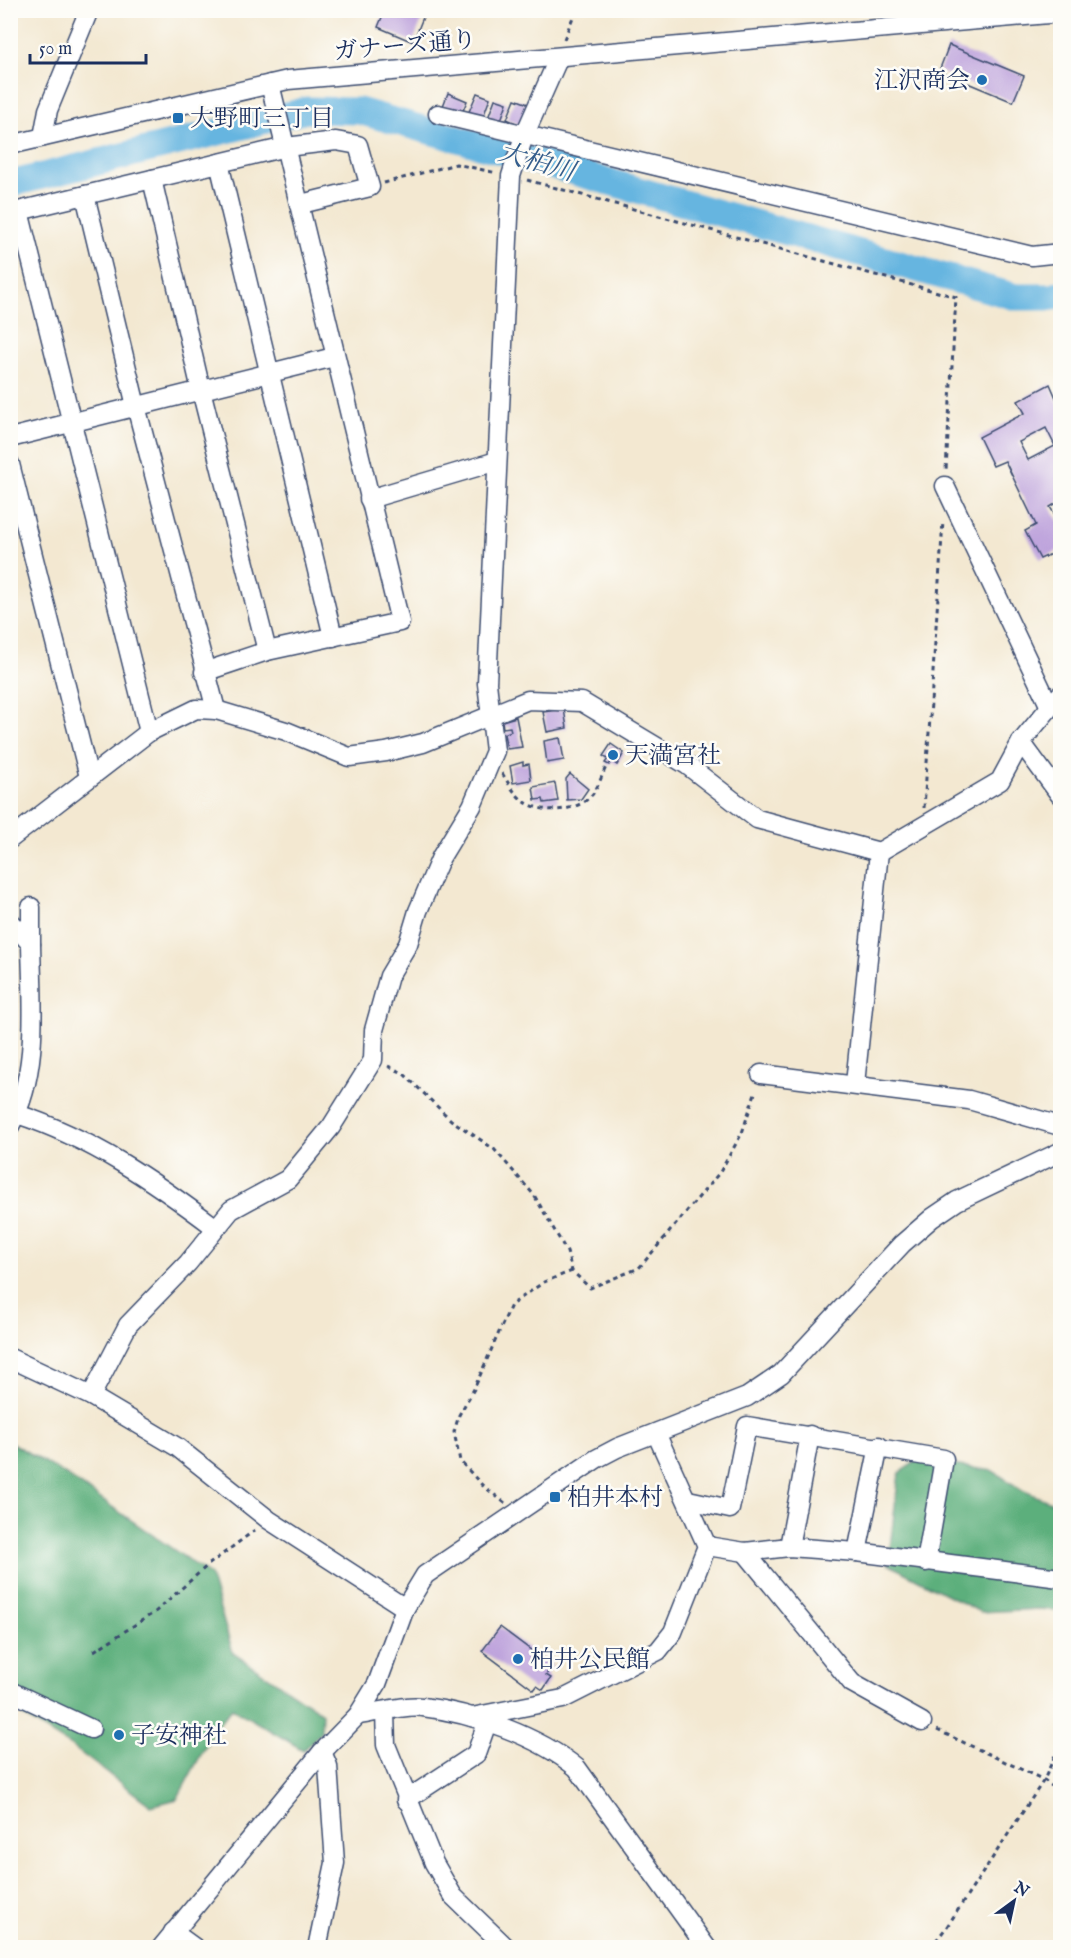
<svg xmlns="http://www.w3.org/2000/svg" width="1071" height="1958" viewBox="0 0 1071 1958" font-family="'IM FELL English','Noto Serif JP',serif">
<rect width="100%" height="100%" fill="#fdfcf7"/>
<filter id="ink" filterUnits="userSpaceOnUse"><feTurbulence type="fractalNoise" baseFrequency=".0167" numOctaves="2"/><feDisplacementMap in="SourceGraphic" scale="12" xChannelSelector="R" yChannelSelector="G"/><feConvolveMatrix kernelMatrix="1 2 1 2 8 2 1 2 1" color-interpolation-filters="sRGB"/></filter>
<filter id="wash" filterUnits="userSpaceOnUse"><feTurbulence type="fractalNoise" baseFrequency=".008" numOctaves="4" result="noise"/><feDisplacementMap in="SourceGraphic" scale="24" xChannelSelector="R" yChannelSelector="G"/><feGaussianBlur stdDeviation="1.35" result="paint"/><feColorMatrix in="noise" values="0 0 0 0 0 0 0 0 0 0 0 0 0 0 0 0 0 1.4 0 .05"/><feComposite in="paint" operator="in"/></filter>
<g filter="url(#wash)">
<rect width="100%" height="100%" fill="#f3e8d1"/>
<g fill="#5caf7c" stroke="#3c6f6d" stroke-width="1.5">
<polygon points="10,1442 66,1475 210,1575 233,1653 322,1713 321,1732 303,1750 232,1708 215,1729 177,1799 151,1806 74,1748 11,1708"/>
<polygon points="918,1460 993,1471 1022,1490 1060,1506 1060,1611 1039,1609 980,1612 888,1564 899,1473"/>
</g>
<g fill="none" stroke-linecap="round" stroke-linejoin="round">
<polyline stroke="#66b5e0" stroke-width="27" points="10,184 307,110 359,111 1016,297 1054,297 1060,294"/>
</g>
<g id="blocks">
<g fill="#bca0db" fill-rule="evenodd">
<polygon points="385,10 426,10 413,42 378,27"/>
<polygon points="949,45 1024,76 1013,102 939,71"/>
<polygon points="448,93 467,101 462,113 443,106"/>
<polygon points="477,93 490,98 482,120 468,114"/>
<polygon points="495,99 507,103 500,123 488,118"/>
<polygon points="515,99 528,104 520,125 507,119"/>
<path d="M1050 384 1060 407V501L1050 507 1060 523V550L1040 559 1025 531 1036 525 1005 461 993 466 979 437 1025 413 1018 401ZM1046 428 1055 446 1028 460 1019 442Z"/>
<polygon points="564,709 567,728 547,732 543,712"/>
<polygon points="516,717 522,747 507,749 504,734 511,731 510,727 503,728 502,721"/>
<polygon points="560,738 564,760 547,763 544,741"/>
<polygon points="611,744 624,753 617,765 612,761 609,765 605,763 608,759 603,756"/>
<polygon points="523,762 523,765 529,764 531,780 513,783 510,766"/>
<polygon points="570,774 588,789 581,799 567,800 566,779"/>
<polygon points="555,783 558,801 544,803 543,799 535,800 533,787"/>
<polygon points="500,1627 552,1666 546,1675 551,1678 543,1690 537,1686 534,1690 482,1651"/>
</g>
</g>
</g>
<g filter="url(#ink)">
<use href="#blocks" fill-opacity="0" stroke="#3b4b6f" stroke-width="1.5"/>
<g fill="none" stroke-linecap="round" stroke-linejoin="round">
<defs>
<g id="minor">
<polyline points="438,114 1032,256 1060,253"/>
<polyline points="43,137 48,110 89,10"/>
<polyline points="10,145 288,80 1060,13"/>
<polyline points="219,163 333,637"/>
<polyline points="152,179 201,390 267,651"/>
<polyline points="85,195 136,406 216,710"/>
<polyline points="19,211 149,732"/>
<polyline points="10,213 286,147 336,141 358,145 370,187 301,204"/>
<polyline points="10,438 334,357"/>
<polyline points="10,464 89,777"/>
<polyline points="945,486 1050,707"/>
<polyline points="369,499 497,461"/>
<polyline points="204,672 267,651 400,622 270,84"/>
<polyline points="1021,742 1060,795"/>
<polyline points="10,839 149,732 196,709 216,710 286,731 349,757 386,752 423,743 528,700 582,702 687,765 757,819 879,852 1000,781 1021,742 1060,695"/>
<polyline points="31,907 31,944"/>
<path d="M10 921 31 944C32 1003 40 1072 10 1126"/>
<polyline points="761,1074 969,1100 1060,1126"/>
<polyline points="855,1084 879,852"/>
<path d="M17 1114C91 1138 154 1181 216 1228"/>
<polyline points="10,1358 91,1396 177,1447 269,1520 405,1608"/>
<polyline points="91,1396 128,1325 188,1263 231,1210 288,1179 331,1127 373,1060 374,1030 389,976 408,944 418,911 441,857 472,806 495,751 487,683 511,176 524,136 559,57"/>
<polyline points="688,1500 730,1509 747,1426 944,1459 926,1562"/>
<polyline points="707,1546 745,1552 789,1547 857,1552 1060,1578"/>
<polyline points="789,1547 810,1435"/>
<polyline points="745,1552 852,1683 922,1722"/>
<polyline points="857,1552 879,1446"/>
<polyline points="10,1691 91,1729"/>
<polyline points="385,1712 386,1745 434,1863 453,1896 507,1948"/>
<path d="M358 1715C376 1713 406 1704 423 1707 473 1713 538 1736 577 1768L707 1948"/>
<polyline points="472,1717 563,1699 658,1651 673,1632 707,1546 656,1433"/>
<polyline points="406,1800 476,1754 487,1723"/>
<polyline points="173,1932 195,1948"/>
<polyline points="161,1948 322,1752 358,1715 377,1684 405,1608 425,1575 596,1459 617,1448 747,1397 781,1374 902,1244 932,1218 957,1201 1060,1152"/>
<polyline points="317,1948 335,1863 328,1766 322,1752"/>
</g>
</defs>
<use href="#minor" stroke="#3b4b6f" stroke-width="21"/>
<g stroke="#3b4b6f" stroke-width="3" stroke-dasharray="4.5 4.5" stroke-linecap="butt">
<polyline points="564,39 576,10"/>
<polyline points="527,180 956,297 946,470"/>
<polyline points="384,183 456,164 497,173"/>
<path d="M502 773C509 784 514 794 525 802 544 815 581 812 594 792 599 785 602 775 606 767"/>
<polyline points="924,808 943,521"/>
<polyline points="388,1066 403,1073 451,1120 494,1149 534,1195 567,1252 572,1271 590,1288 639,1268 720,1172 742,1133 756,1090"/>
<polyline points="505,1503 482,1485 460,1461 454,1432 459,1415 474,1389 511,1305 544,1282 572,1271"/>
<polyline points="94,1651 155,1612 208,1565 255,1530"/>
<polyline points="937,1730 1044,1780 1060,1792"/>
<polyline points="930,1948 946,1928 1044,1780 1060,1744"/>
</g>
<use href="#minor" stroke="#fff" stroke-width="18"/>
</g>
</g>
<g fill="#1f6fb2" stroke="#fdfcf7" stroke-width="2">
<circle cx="982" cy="80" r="6"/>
<rect x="172" y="112" width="12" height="12" rx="3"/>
<circle cx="613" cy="755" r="6"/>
<rect x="549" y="1491" width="12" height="12" rx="3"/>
<circle cx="518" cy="1659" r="6"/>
<circle cx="119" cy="1735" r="6"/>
</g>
<g text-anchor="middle" stroke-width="5" stroke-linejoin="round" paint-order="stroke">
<g font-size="24" fill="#1b2f5e" stroke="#fdfcf7">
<text transform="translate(405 45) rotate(-5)" y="8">ガナーズ通り</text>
</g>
<g font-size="24" fill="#1b2f5e" stroke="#fdfcf7" text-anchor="start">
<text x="970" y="88" text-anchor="end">江沢商会</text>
<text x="190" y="126">大野町三丁目</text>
<text x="625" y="763">天満宮社</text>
<text x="567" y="1505">柏井本村</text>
<text x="530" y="1667">柏井公民館</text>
<text x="131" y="1743">子安神社</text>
</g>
<g font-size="26" font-style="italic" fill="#355e8c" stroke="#fdfcf7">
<text transform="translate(537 161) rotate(16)" y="9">大柏川</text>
</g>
</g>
<rect width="1071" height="1958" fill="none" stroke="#fdfcf7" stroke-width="36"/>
<g transform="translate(1014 1901) rotate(33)" stroke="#fdfcf7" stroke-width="4.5" paint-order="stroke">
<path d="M0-4.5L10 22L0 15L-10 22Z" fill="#1b2f5e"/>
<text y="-9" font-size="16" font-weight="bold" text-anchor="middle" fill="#1b2f5e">N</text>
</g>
<path d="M30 54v9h116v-9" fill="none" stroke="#1b2f5e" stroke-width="3"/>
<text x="39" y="54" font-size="18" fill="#1b2f5e" stroke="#fdfcf7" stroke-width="4.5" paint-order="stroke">50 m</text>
</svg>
